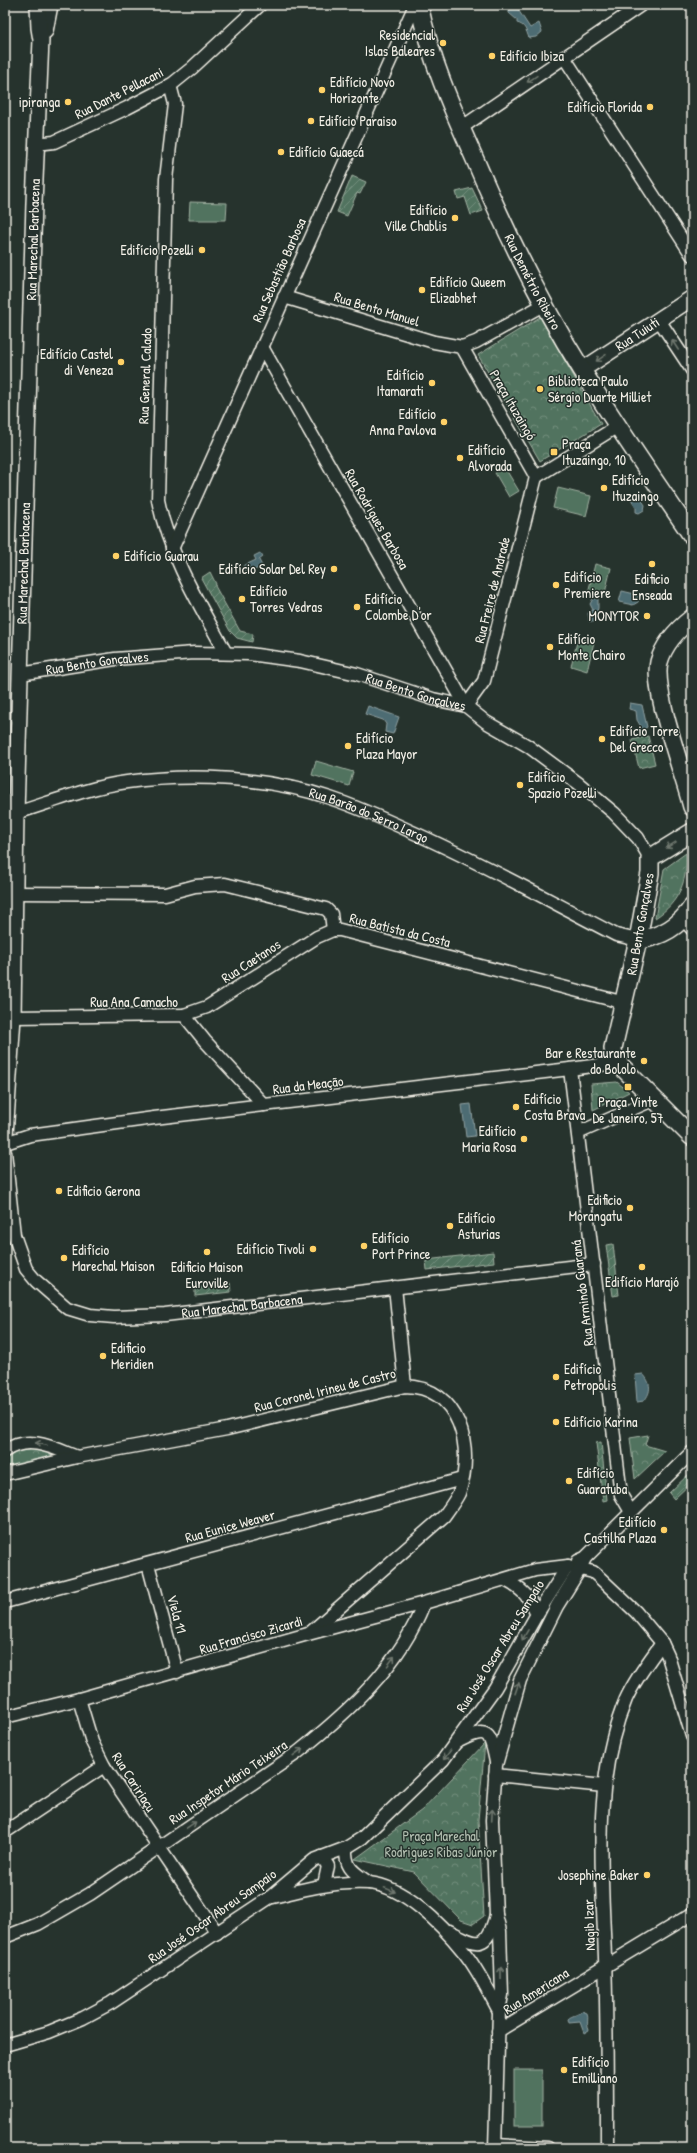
<svg xmlns="http://www.w3.org/2000/svg" width="697" height="2153" viewBox="0 0 697 2153" font-family="'Patrick Hand',sans-serif">
<defs>
<pattern id="forest-crowns" width="20" height="18" patternUnits="userSpaceOnUse"><rect width="20" height="18" fill="#51735e"/><path d="M2 6a3 3 0 1 1 6 0M12 15a3 3 0 1 1 6 0" fill="none" stroke="#738e7d"/></pattern>
<pattern id="garden-furrows" width="10" height="10" patternUnits="userSpaceOnUse"><rect width="10" height="10" fill="#51735e"/><path d="M-1 1l2-2M0 10L10 0M9 11l2-2" fill="none" stroke="#738e7d"/></pattern>
</defs>
<rect width="100%" height="100%" fill="#26332d"/>
<filter id="ink" filterUnits="userSpaceOnUse"><feTurbulence type="fractalNoise" baseFrequency=".025" numOctaves="2"/><feDisplacementMap in="SourceGraphic" scale="8" xChannelSelector="R" yChannelSelector="G"/><feConvolveMatrix kernelMatrix="1 2 1 2 8 2 1 2 1" color-interpolation-filters="sRGB"/></filter>
<g filter="url(#ink)">
<g fill="url(#forest-crowns)" stroke="#a2b2a3">
<polygon points="540,317 601,424 540,461 478,355"/>
<polygon points="648,736 655,764 639,768 632,740"/>
<path d="M686 853C688 880 679 903 655 918L664 869Z"/>
<polygon points="617,1082 629,1092 593,1110 591,1084"/>
<polygon points="648,1435 645,1445 665,1451 635,1479 630,1438"/>
<polygon points="33,1446 66,1456 5,1468 5,1456 19,1448"/>
<polygon points="485,1743 478,1820 484,1916 473,1924 461,1920 414,1872 355,1859 422,1810"/>
</g>
<g fill="url(#garden-furrows)" stroke="#a2b2a3">
<polygon points="352,176 366,182 360,194 357,193 347,216 337,212"/>
<polygon points="472,188 483,211 471,215 465,197 458,199 456,192"/>
<polygon points="210,572 216,584 215,586 240,631 253,634 252,642 237,638 230,631 201,578"/>
<polygon points="613,1244 619,1295 613,1296 606,1245"/>
<polygon points="493,1252 494,1262 427,1270 426,1260"/>
<polygon points="230,1283 231,1292 195,1296 195,1288"/>
<polygon points="601,1442 607,1500 603,1501 596,1443"/>
<polygon points="692,1471 692,1482 674,1499 669,1493"/>
</g>
<g fill="#51735e" stroke="#a2b2a3">
<polygon points="190,202 227,203 226,220 189,220"/>
<polygon points="505,468 519,491 509,497 495,473"/>
<polygon points="558,488 591,496 586,516 553,508"/>
<polygon points="595,564 611,568 604,597 588,593"/>
<polygon points="578,638 594,642 587,671 571,666"/>
<polygon points="316,761 353,772 349,786 312,775"/>
<rect x="514" y="2070" width="28" height="56"/>
</g>
<g fill="#4d6c73" stroke="#90a1a2">
<path d="M509 5H515L530 28 539 23 542 32 536 37 529 38C526 30 525 25 517 23V20L509 13Z"/>
<polygon points="633,493 637,493 645,505 644,510 639,513 636,512 636,507 631,499"/>
<polygon points="260,553 263,557 259,560 262,566 247,574 243,566 256,560 254,556"/>
<polygon points="622,591 639,595 638,602 633,605 619,602"/>
<polygon points="594,597 598,599 598,608 594,622 589,621 588,613 593,610 590,604"/>
<polygon points="630,703 642,705 647,727 643,730 637,720 636,711 629,709"/>
<polygon points="368,706 399,717 393,734 385,732 386,724 383,720 365,714"/>
<polygon points="471,1104 475,1136 466,1137 462,1105"/>
<path d="M643 1374C651 1383 652 1391 644 1401L637 1402 635 1375Z"/>
<path d="M582 2011 587 2013C589 2019 586 2023 589 2030L584 2033 580 2022 569 2023 568 2019C572 2015 577 2016 582 2011Z"/>
</g>
<g fill="none" stroke-linecap="round" stroke-linejoin="round">
<defs>
<g id="minor">
<polyline points="564,57 692,255"/>
<path d="M170 85 175 104 166 179 158 500C169 555 199 604 226 653"/>
<polyline points="461,128 641,5"/>
<polyline points="36,144 54,142 127,108 171,85 192,68 260,5"/>
<polyline points="284,297 434,342 462,347"/>
<polyline points="545,304 476,342 462,347 536,477 618,426"/>
<polyline points="659,320 692,370"/>
<polyline points="262,347 466,706"/>
<polyline points="172,549 415,5"/>
<path id="s1" d="M20 674 115 659 194 653 249 654 300 661 357 674 433 699 466 706 486 722 528 746 578 783 614 813 638 838 650 858"/>
<polyline points="466,706 484,681 536,477"/>
<path id="s2" d="M16 813C52 802 89 787 127 782 191 773 268 777 330 798 357 807 384 819 410 831 480 862 548 900 616 935L638 940"/>
<polyline points="15,893 165,894 195,886 225,884 326,909 331,914 333,930"/>
<polyline points="684,920 692,929"/>
<polyline points="184,1015 207,1007 317,937 333,930 340,930 625,1003"/>
<polyline points="13,1017 184,1015 205,1041 264,1105"/>
<polyline points="570,1069 621,1495 631,1512"/>
<polyline points="578,1133 655,1099"/>
<polyline points="5,1143 30,1135 154,1118 570,1069 607,1064 614,1059"/>
<path id="s3" d="M5 1152 14 1235 26 1269 36 1281 67 1308 90 1315 114 1317 165 1315 594 1264"/>
<polyline points="395,1287 405,1386"/>
<path d="M5 1451C28 1434 54 1448 77 1457"/>
<path d="M5 1474 77 1457 227 1429 405 1386C460 1387 475 1448 459 1493 455 1501 449 1509 444 1516L311 1632"/>
<polyline points="578,1561 585,1558 692,1452"/>
<polyline points="148,1564 177,1672"/>
<path d="M505 1580C521 1588 530 1597 537 1614"/>
<polyline points="5,1602 462,1479"/>
<polyline points="79,1699 92,1742 104,1766 217,1933"/>
<polyline points="5,1717 79,1699 308,1634 424,1603 535,1570 568,1566 593,1572 600,1578 636,1612 662,1643 668,1656 692,1736"/>
<path d="M459 1741C489 1726 490 1732 496 1762"/>
<polyline points="495,1775 604,1786"/>
<polyline points="5,1832 104,1766"/>
<path d="M346 1848C345 1869 354 1872 369 1883"/>
<polyline points="322,1857 328,1866 324,1885"/>
<path d="M273 1897C304 1889 336 1881 369 1883 404 1886 442 1925 463 1951 478 1969 488 1991 499 2011"/>
<path d="M449 1931C478 1946 486 1951 496 1915"/>
<path d="M5 1937 38 1924 90 1894 297 1753C348 1712 400 1666 424 1603"/>
<polyline points="498,2031 692,1914"/>
<polyline points="5,2045 49,2032 83,2018 111,2003 269,1898 314,1860 346,1848 362,1838 443,1760 495,1688 537,1614 568,1566"/>
<polyline points="496,2145 548,2148"/>
<polyline points="495,2148 499,2011 502,1995 500,1931 496,1915 492,1820 496,1765 520,1680 557,1606 580,1569 585,1558"/>
<path d="M607 2148C607 2084 607 2020 605 1957 602 1871 592 1780 626 1699 635 1679 649 1661 662 1643"/>
</g>
<g id="tertiary">
<polyline points="45,31 50,5"/>
<path id="s4" d="M582 370 692 298"/>
<path id="s5" d="M5 1135 13 1017 16 813 34 203 41 40 39 28 38 5"/>
</g>
<g id="secondary">
<path id="s6" d="M419 5C430 58 451 106 473 155 504 228 540 303 582 370 617 427 655 481 692 536"/>
<path d="M692 618C678 629 664 644 659 662 652 691 684 774 692 807"/>
<polyline points="692,832 650,858 650,873 638,940 613,1048 614,1059 692,1137"/>
<path d="M638 940C661 937 679 927 692 907"/>
</g>
</defs>
<use href="#minor" stroke="#f4f1e8" stroke-width="15"/>
<use href="#tertiary" stroke="#f4f1e8" stroke-width="18"/>
<use href="#secondary" stroke="#f4f1e8" stroke-width="20"/>
<use href="#minor" stroke="#26332d" stroke-width="12"/>
<use href="#tertiary" stroke="#26332d" stroke-width="15"/>
<use href="#secondary" stroke="#26332d" stroke-width="17"/>
</g>
<defs><path id="oneway-shaft" d="M-6 0H5M1.5-3L5.5 0L1.5 3" fill="none" stroke-width="1.6" stroke-linecap="round" stroke-linejoin="round"/></defs>
<g stroke="#6e766e">
<use href="#oneway-shaft" transform="translate(532 79) rotate(146)"/>
<use href="#oneway-shaft" transform="translate(675 345) rotate(-123)"/>
<use href="#oneway-shaft" transform="translate(601 358) rotate(146)"/>
<use href="#oneway-shaft" transform="translate(671 845) rotate(149)"/>
<use href="#oneway-shaft" transform="translate(41 1444) rotate(-168)"/>
<use href="#oneway-shaft" transform="translate(525 1635) rotate(120)"/>
<use href="#oneway-shaft" transform="translate(391 1661) rotate(-54)"/>
<use href="#oneway-shaft" transform="translate(517 1688) rotate(-71)"/>
<use href="#oneway-shaft" transform="translate(298 1752) rotate(-37)"/>
<use href="#oneway-shaft" transform="translate(447 1755) rotate(127)"/>
<use href="#oneway-shaft" transform="translate(492 1815) rotate(-87)"/>
<use href="#oneway-shaft" transform="translate(191 1825) rotate(-34)"/>
<use href="#oneway-shaft" transform="translate(390 1890) rotate(22)"/>
<use href="#oneway-shaft" transform="translate(501 1973) rotate(-91)"/>
</g>
</g>
<g fill="#ffd166" stroke="#26332d" stroke-width="1.5">
<circle cx="443" cy="43" r="4"/>
<circle cx="492" cy="56" r="4"/>
<circle cx="322" cy="90" r="4"/>
<circle cx="68" cy="102" r="4"/>
<circle cx="650" cy="107" r="4"/>
<circle cx="311" cy="121" r="4"/>
<circle cx="281" cy="152" r="4"/>
<circle cx="455" cy="218" r="4"/>
<circle cx="202" cy="250" r="4"/>
<circle cx="422" cy="290" r="4"/>
<circle cx="121" cy="362" r="4"/>
<circle cx="432" cy="383" r="4"/>
<circle cx="540" cy="389" r="4"/>
<circle cx="444" cy="422" r="4"/>
<rect x="550" y="448" width="8" height="8" rx="2"/>
<circle cx="460" cy="458" r="4"/>
<circle cx="604" cy="488" r="4"/>
<circle cx="116" cy="556" r="4"/>
<circle cx="652" cy="564" r="4"/>
<circle cx="334" cy="569" r="4"/>
<circle cx="556" cy="585" r="4"/>
<circle cx="242" cy="599" r="4"/>
<circle cx="357" cy="607" r="4"/>
<circle cx="647" cy="616" r="4"/>
<circle cx="550" cy="647" r="4"/>
<circle cx="602" cy="739" r="4"/>
<circle cx="348" cy="746" r="4"/>
<circle cx="520" cy="785" r="4"/>
<circle cx="644" cy="1061" r="4"/>
<rect x="624" y="1083" width="8" height="8" rx="2"/>
<circle cx="516" cy="1107" r="4"/>
<circle cx="524" cy="1139" r="4"/>
<circle cx="59" cy="1191" r="4"/>
<circle cx="630" cy="1208" r="4"/>
<circle cx="450" cy="1226" r="4"/>
<circle cx="364" cy="1246" r="4"/>
<circle cx="313" cy="1249" r="4"/>
<circle cx="207" cy="1252" r="4"/>
<circle cx="64" cy="1258" r="4"/>
<circle cx="642" cy="1267" r="4"/>
<circle cx="103" cy="1356" r="4"/>
<circle cx="556" cy="1377" r="4"/>
<circle cx="556" cy="1422" r="4"/>
<circle cx="569" cy="1481" r="4"/>
<circle cx="664" cy="1530" r="4"/>
<circle cx="647" cy="1875" r="4"/>
<circle cx="564" cy="2070" r="4"/>
</g>
<g text-anchor="middle" stroke-width="3" stroke-linejoin="round" paint-order="stroke">
<g font-size="14" fill="#f4f1e8" stroke="#26332d" text-anchor="start">
<text x="435" y="40" text-anchor="end">Residencial<tspan x="435" dy="16">Islas Baleares</tspan></text>
<text x="500" y="61">Edifício Ibiza</text>
<text x="330" y="87">Edifício Novo<tspan x="330" dy="16">Horizonte</tspan></text>
<text x="60" y="107" text-anchor="end">ipiranga</text>
<text x="642" y="112" text-anchor="end">Edifício Florida</text>
<text x="319" y="126">Edifício Paraiso</text>
<text x="289" y="157">Edifício Guaecá</text>
<text x="447" y="215" text-anchor="end">Edifício<tspan x="447" dy="16">Ville Chablis</tspan></text>
<text x="194" y="255" text-anchor="end">Edifício Pozelli</text>
<text x="430" y="287">Edifício Queem<tspan x="430" dy="16">Elizabhet</tspan></text>
<text x="113" y="359" text-anchor="end">Edifício Castel<tspan x="113" dy="16">di Veneza</tspan></text>
<text x="424" y="380" text-anchor="end">Edifício<tspan x="424" dy="16">Itamarati</tspan></text>
<text x="548" y="386">Biblioteca Paulo<tspan x="548" dy="16">Sérgio Duarte Milliet</tspan></text>
<text x="436" y="419" text-anchor="end">Edifício<tspan x="436" dy="16">Anna Pavlova</tspan></text>
<text x="562" y="449">Praça<tspan x="562" dy="16">Ituzaingo, 10</tspan></text>
<text x="468" y="455">Edifício<tspan x="468" dy="16">Alvorada</tspan></text>
<text x="612" y="485">Edifício<tspan x="612" dy="16">Ituzaingo</tspan></text>
<text x="124" y="561">Edifício Guarau</text>
<text x="326" y="574" text-anchor="end">Edifício Solar Del Rey</text>
<text x="564" y="582">Edifício<tspan x="564" dy="16">Premiere</tspan></text>
<text x="652" y="584" text-anchor="middle">Edificio<tspan x="652" dy="16">Enseada</tspan></text>
<text x="250" y="596">Edifício<tspan x="250" dy="16">Torres Vedras</tspan></text>
<text x="365" y="604">Edifício<tspan x="365" dy="16">Colombe D'or</tspan></text>
<text x="639" y="621" text-anchor="end">MONYTOR</text>
<text x="558" y="644">Edifício<tspan x="558" dy="16">Monte Chairo</tspan></text>
<text x="610" y="736">Edifício Torre<tspan x="610" dy="16">Del Grecco</tspan></text>
<text x="356" y="743">Edifício<tspan x="356" dy="16">Plaza Mayor</tspan></text>
<text x="528" y="782">Edifício<tspan x="528" dy="16">Spazio Pozelli</tspan></text>
<text x="636" y="1058" text-anchor="end">Bar e Restaurante<tspan x="636" dy="16">do Bololo</tspan></text>
<text x="524" y="1104">Edifício<tspan x="524" dy="16">Costa Brava</tspan></text>
<text x="628" y="1107" text-anchor="middle">Praça Vinte<tspan x="628" dy="16">De Janeiro, 57</tspan></text>
<text x="516" y="1136" text-anchor="end">Edifício<tspan x="516" dy="16">Maria Rosa</tspan></text>
<text x="67" y="1196">Edificio Gerona</text>
<text x="622" y="1205" text-anchor="end">Edificio<tspan x="622" dy="16">Morangatu</tspan></text>
<text x="458" y="1223">Edifício<tspan x="458" dy="16">Asturias</tspan></text>
<text x="372" y="1243">Edifício<tspan x="372" dy="16">Port Prince</tspan></text>
<text x="305" y="1254" text-anchor="end">Edifício Tivoli</text>
<text x="72" y="1255">Edifício<tspan x="72" dy="16">Marechal Maison</tspan></text>
<text x="207" y="1272" text-anchor="middle">Edificio Maison<tspan x="207" dy="16">Euroville</tspan></text>
<text x="642" y="1287" text-anchor="middle">Edifício Marajó</text>
<text x="111" y="1353">Edificio<tspan x="111" dy="16">Meridien</tspan></text>
<text x="564" y="1374">Edifício<tspan x="564" dy="16">Petropolis</tspan></text>
<text x="564" y="1427">Edifício Karina</text>
<text x="577" y="1478">Edifício<tspan x="577" dy="16">Guaratuba</tspan></text>
<text x="656" y="1527" text-anchor="end">Edifício<tspan x="656" dy="16">Castilha Plaza</tspan></text>
<text x="639" y="1880" text-anchor="end">Josephine Baker</text>
<text x="572" y="2067">Edifício<tspan x="572" dy="16">Emilliano</tspan></text>
</g>
<g font-size="14" fill="#f4f1e8" stroke="#26332d">
<text transform="translate(119 93) rotate(-27)" y="5">Rua Dante Pellacani</text>
<text dy="5" stroke="none"><textPath href="#s5" startOffset="896">Rua Marechal Barbacena</textPath></text>
<text transform="translate(279 270) rotate(-66)" y="5">Rua Sebastião Barbosa</text>
<text dy="5" stroke="none"><textPath href="#s6" startOffset="300">Rua Demétrio Ribeiro</textPath></text>
<text transform="translate(377 309) rotate(17)" y="5">Rua Bento Manuel</text>
<text dy="5" stroke="none"><textPath href="#s4" startOffset="66">Rua Tuiuti</textPath></text>
<text transform="translate(145 376) rotate(-88)" y="5">Rua General Calado</text>
<text transform="translate(513 405) rotate(60)" y="5">Praça Ituzaingó</text>
<text transform="translate(377 519) rotate(60)" y="5">Rua Rodrigues Barbosa</text>
<text dy="5" stroke="none"><textPath href="#s5" startOffset="572">Rua Marechal Barbacena</textPath></text>
<text transform="translate(492 590) rotate(-76)" y="5">Rua Freire de Andrade</text>
<text dy="5" stroke="none"><textPath href="#s1" startOffset="78">Rua Bento Gonçalves</textPath></text>
<text dy="5" stroke="none"><textPath href="#s1" startOffset="402">Rua Bento Gonçalves</textPath></text>
<text dy="5" stroke="none"><textPath href="#s2" startOffset="363">Rua Barão do Serro Largo</textPath></text>
<text transform="translate(640 924) rotate(-80)" y="5">Rua Bento Gonçalves</text>
<text transform="translate(400 930) rotate(14)" y="5">Rua Batista da Costa</text>
<text transform="translate(251 961) rotate(-33)" y="5">Rua Caetanos</text>
<text x="134" y="1007">Rua Ana Camacho</text>
<text transform="translate(308 1085) rotate(-7)" y="5">Rua da Meação</text>
<text transform="translate(582 1293) rotate(-97)" y="5">Rua Armindo Guaraná</text>
<text dy="5" stroke="none"><textPath href="#s3" startOffset="353">Rua Marechal Barbacena</textPath></text>
<text transform="translate(325 1390) rotate(-14)" y="5">Rua Coronel Irineu de Castro</text>
<text transform="translate(230 1526) rotate(-15)" y="5">Rua Eunice Weaver</text>
<text transform="translate(177 1614) rotate(75)" y="5">Viela 11</text>
<text transform="translate(251 1635) rotate(-16)" y="5">Rua Francisco Zicardi</text>
<text transform="translate(500 1646) rotate(-58)" y="5">Rua José Oscar Abreu Sampaio</text>
<text transform="translate(134 1782) rotate(57)" y="5">Rua Caririaçu</text>
<text transform="translate(228 1782) rotate(-34)" y="5">Rua Inspetor Mário Teixeira</text>
<text transform="translate(212 1916) rotate(-35)" y="5">Rua José Oscar Abreu Sampaio</text>
<text transform="translate(589 1925) rotate(-92)" y="5">Nagib Izar</text>
<text transform="translate(536 1991) rotate(-32)" y="5">Rua Americana</text>
</g>
<g font-size="14" fill="#b3bfb1" stroke="#26332d">
<text x="441" y="1841">Praça Marechal<tspan x="441" dy="16">Rodrigues Ribas Júnior</tspan></text>
</g>
</g>
<rect width="697" height="2153" fill="none" stroke="#26332d" stroke-width="20"/>
<rect x="10" y="10" width="677" height="2133" fill="none" stroke="#f4f1e8" stroke-width="1.5" filter="url(#ink)"/>
</svg>
